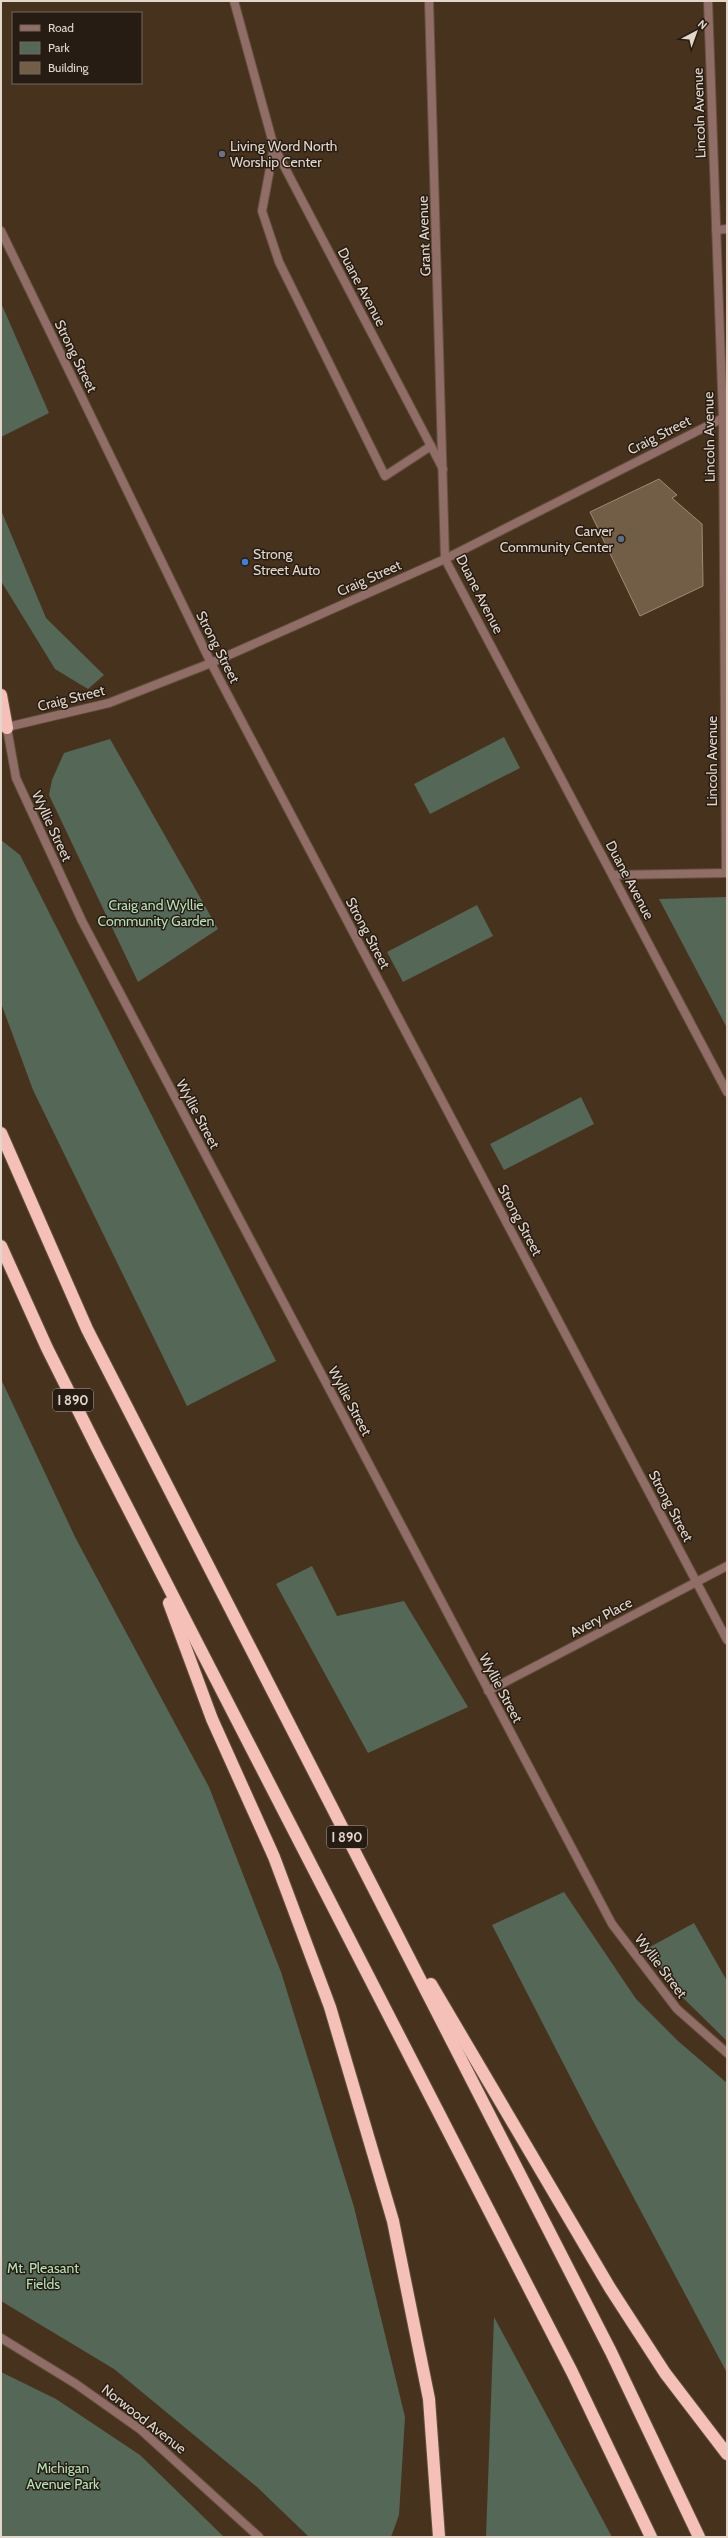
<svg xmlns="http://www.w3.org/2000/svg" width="728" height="2538" viewBox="0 0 728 2538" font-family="Cabin,sans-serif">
<rect width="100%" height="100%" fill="#47321e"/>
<g fill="#556756">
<polygon points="1,303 49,413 1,437"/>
<polygon points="1,510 46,618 104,675 88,689 55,669 1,581"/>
<polygon points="504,737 520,768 430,814 414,784"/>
<polygon points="110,739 218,929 138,982 49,795 52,780 64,753"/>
<polygon points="1,840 20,855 276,1361 187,1406 33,1090 1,1003"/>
<polygon points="727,897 727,1028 659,899"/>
<polygon points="477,905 493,936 403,982 387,952"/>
<polygon points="581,1097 594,1124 504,1170 490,1144"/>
<polygon points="1,1379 75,1537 209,1787 281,1972 354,2207 405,2417 399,2515 391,2537 309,2537 257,2487 114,2369 1,2301"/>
<polygon points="312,1566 337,1616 404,1601 468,1707 368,1753 276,1584"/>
<polygon points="564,1892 636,1999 678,2041 727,2083 727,2373 594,2123 492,1925"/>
<polygon points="694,1923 727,1981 727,2041 676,1991 648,1948"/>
<polygon points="494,2317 612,2537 486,2537"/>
<polygon points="1,2372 56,2399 140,2455 224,2537 1,2537"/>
</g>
<polygon fill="#725d46" stroke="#a18a72" points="659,479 677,495 672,498 702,524 703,586 640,616 590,512"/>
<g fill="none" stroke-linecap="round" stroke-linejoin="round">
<defs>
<g id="service">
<polyline points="274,147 262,211 279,262 385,476 431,446"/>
<polyline points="716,230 727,229"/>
</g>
<g id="minor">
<polyline points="234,1 274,147 443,469"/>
<polyline points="429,1 445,559 727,1092"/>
<polyline points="708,1 723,418 726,873"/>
<polyline points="1,231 211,663 727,1640"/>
<polyline points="7,728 16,778 82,921 612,1924 677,2009 727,2053"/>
<polyline points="613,875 727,873"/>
<polyline points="488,1691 727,1566"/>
</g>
<g id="tertiary">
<polyline points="3,728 109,703 211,663 445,559 727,416"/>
<polyline points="1,2338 76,2384 141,2430 259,2537"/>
</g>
<g id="motorway">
<polyline points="1,695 7,728"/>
<polyline points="1,1133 87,1329 611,2352 699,2537"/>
<polyline points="1,1246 47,1348 98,1450 572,2372 651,2537"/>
<polyline points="169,1603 212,1719 274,1857 330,2007 393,2221 429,2399 439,2537"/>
<polyline points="431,1984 610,2288 665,2373 727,2454"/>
</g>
</defs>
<use href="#service" stroke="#63503d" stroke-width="10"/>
<use href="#minor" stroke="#63503d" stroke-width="10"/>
<use href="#tertiary" stroke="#63503d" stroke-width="10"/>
<use href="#motorway" stroke="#63503d" stroke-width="14"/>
<use href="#service" stroke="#916d67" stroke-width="8"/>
<use href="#minor" stroke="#916d67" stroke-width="8"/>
<use href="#tertiary" stroke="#916d67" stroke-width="8"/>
<use href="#motorway" stroke="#f5c0b8" stroke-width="12"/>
</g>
<circle fill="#6b7280" stroke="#261c13" stroke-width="1.5" cx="222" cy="154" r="4"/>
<circle fill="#5c6f8a" stroke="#261c13" stroke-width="1.5" cx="621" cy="539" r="4"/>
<circle fill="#3f7fe0" stroke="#261c13" stroke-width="1.5" cx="245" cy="562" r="4"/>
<g text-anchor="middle" stroke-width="3" stroke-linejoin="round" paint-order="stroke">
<g fill="#261c13" stroke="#aa9e93" stroke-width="1">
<rect x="53" y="1389" width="40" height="22" rx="3"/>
<rect x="327" y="1826" width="40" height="22" rx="3"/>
</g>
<g font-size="13" font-weight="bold" fill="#e3d6ca">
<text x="73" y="1405">I 890</text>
<text x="347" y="1842">I 890</text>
</g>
<g font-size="14" fill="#e3d6ca" stroke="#261c13">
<text transform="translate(699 113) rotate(-92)" y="5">Lincoln Avenue</text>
<text transform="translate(424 236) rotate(-92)" y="5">Grant Avenue</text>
<text transform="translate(362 287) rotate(62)" y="5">Duane Avenue</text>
<text transform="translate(76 356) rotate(64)" y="5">Strong Street</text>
<text transform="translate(659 435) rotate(-27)" y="5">Craig Street</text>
<text transform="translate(709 437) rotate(-91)" y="5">Lincoln Avenue</text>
<text transform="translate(369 578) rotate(-24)" y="5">Craig Street</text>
<text transform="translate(480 594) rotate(63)" y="5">Duane Avenue</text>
<text transform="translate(218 647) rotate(63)" y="5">Strong Street</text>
<text transform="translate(71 698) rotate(-14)" y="5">Craig Street</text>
<text transform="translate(712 761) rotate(-90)" y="5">Lincoln Avenue</text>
<text transform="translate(52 826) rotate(65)" y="5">Wyllie Street</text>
<text transform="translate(630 880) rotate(62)" y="5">Duane Avenue</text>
<text transform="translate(368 933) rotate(62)" y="5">Strong Street</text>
<text transform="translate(198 1114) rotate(62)" y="5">Wyllie Street</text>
<text transform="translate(520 1220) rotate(62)" y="5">Strong Street</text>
<text transform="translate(350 1401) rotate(62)" y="5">Wyllie Street</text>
<text transform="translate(671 1506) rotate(62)" y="5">Strong Street</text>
<text transform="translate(601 1617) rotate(-28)" y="5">Avery Place</text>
<text transform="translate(501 1688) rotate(62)" y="5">Wyllie Street</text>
<text transform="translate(661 1966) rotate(53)" y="5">Wyllie Street</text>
<text transform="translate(144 2419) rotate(38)" y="5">Norwood Avenue</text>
</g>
<g font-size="14" fill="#e3d6ca" stroke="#261c13" text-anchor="start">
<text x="230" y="151">Living Word North<tspan x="230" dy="16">Worship Center</tspan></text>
<text x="613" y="536" text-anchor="end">Carver<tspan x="613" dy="16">Community Center</tspan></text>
<text x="253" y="559">Strong<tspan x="253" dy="16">Street Auto</tspan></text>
</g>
<g font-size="14" fill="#b4e1b7" stroke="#261c13">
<text x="156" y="910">Craig and Wyllie<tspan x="156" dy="16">Community Garden</tspan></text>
<text x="43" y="2273">Mt. Pleasant<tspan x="43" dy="16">Fields</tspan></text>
<text x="63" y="2473">Michigan<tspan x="63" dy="16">Avenue Park</tspan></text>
</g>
</g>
<rect width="728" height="2538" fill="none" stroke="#e3d6ca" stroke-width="4"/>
<rect x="12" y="12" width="130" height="72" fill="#261c13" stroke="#72665c"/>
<rect x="20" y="25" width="20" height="6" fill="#916d67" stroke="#72665c"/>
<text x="48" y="32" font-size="12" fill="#e3d6ca">Road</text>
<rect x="20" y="42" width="20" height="12" fill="#556756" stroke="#72665c"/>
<text x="48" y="52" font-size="12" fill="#e3d6ca">Park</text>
<rect x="20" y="62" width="20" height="12" fill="#725d46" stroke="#72665c"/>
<text x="48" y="72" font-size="12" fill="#e3d6ca">Building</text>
<g transform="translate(696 32) rotate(41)" stroke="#261c13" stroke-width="3" paint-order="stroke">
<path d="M0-3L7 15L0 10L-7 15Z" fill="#e3d6ca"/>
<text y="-6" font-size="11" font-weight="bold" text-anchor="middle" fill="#e3d6ca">N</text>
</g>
</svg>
